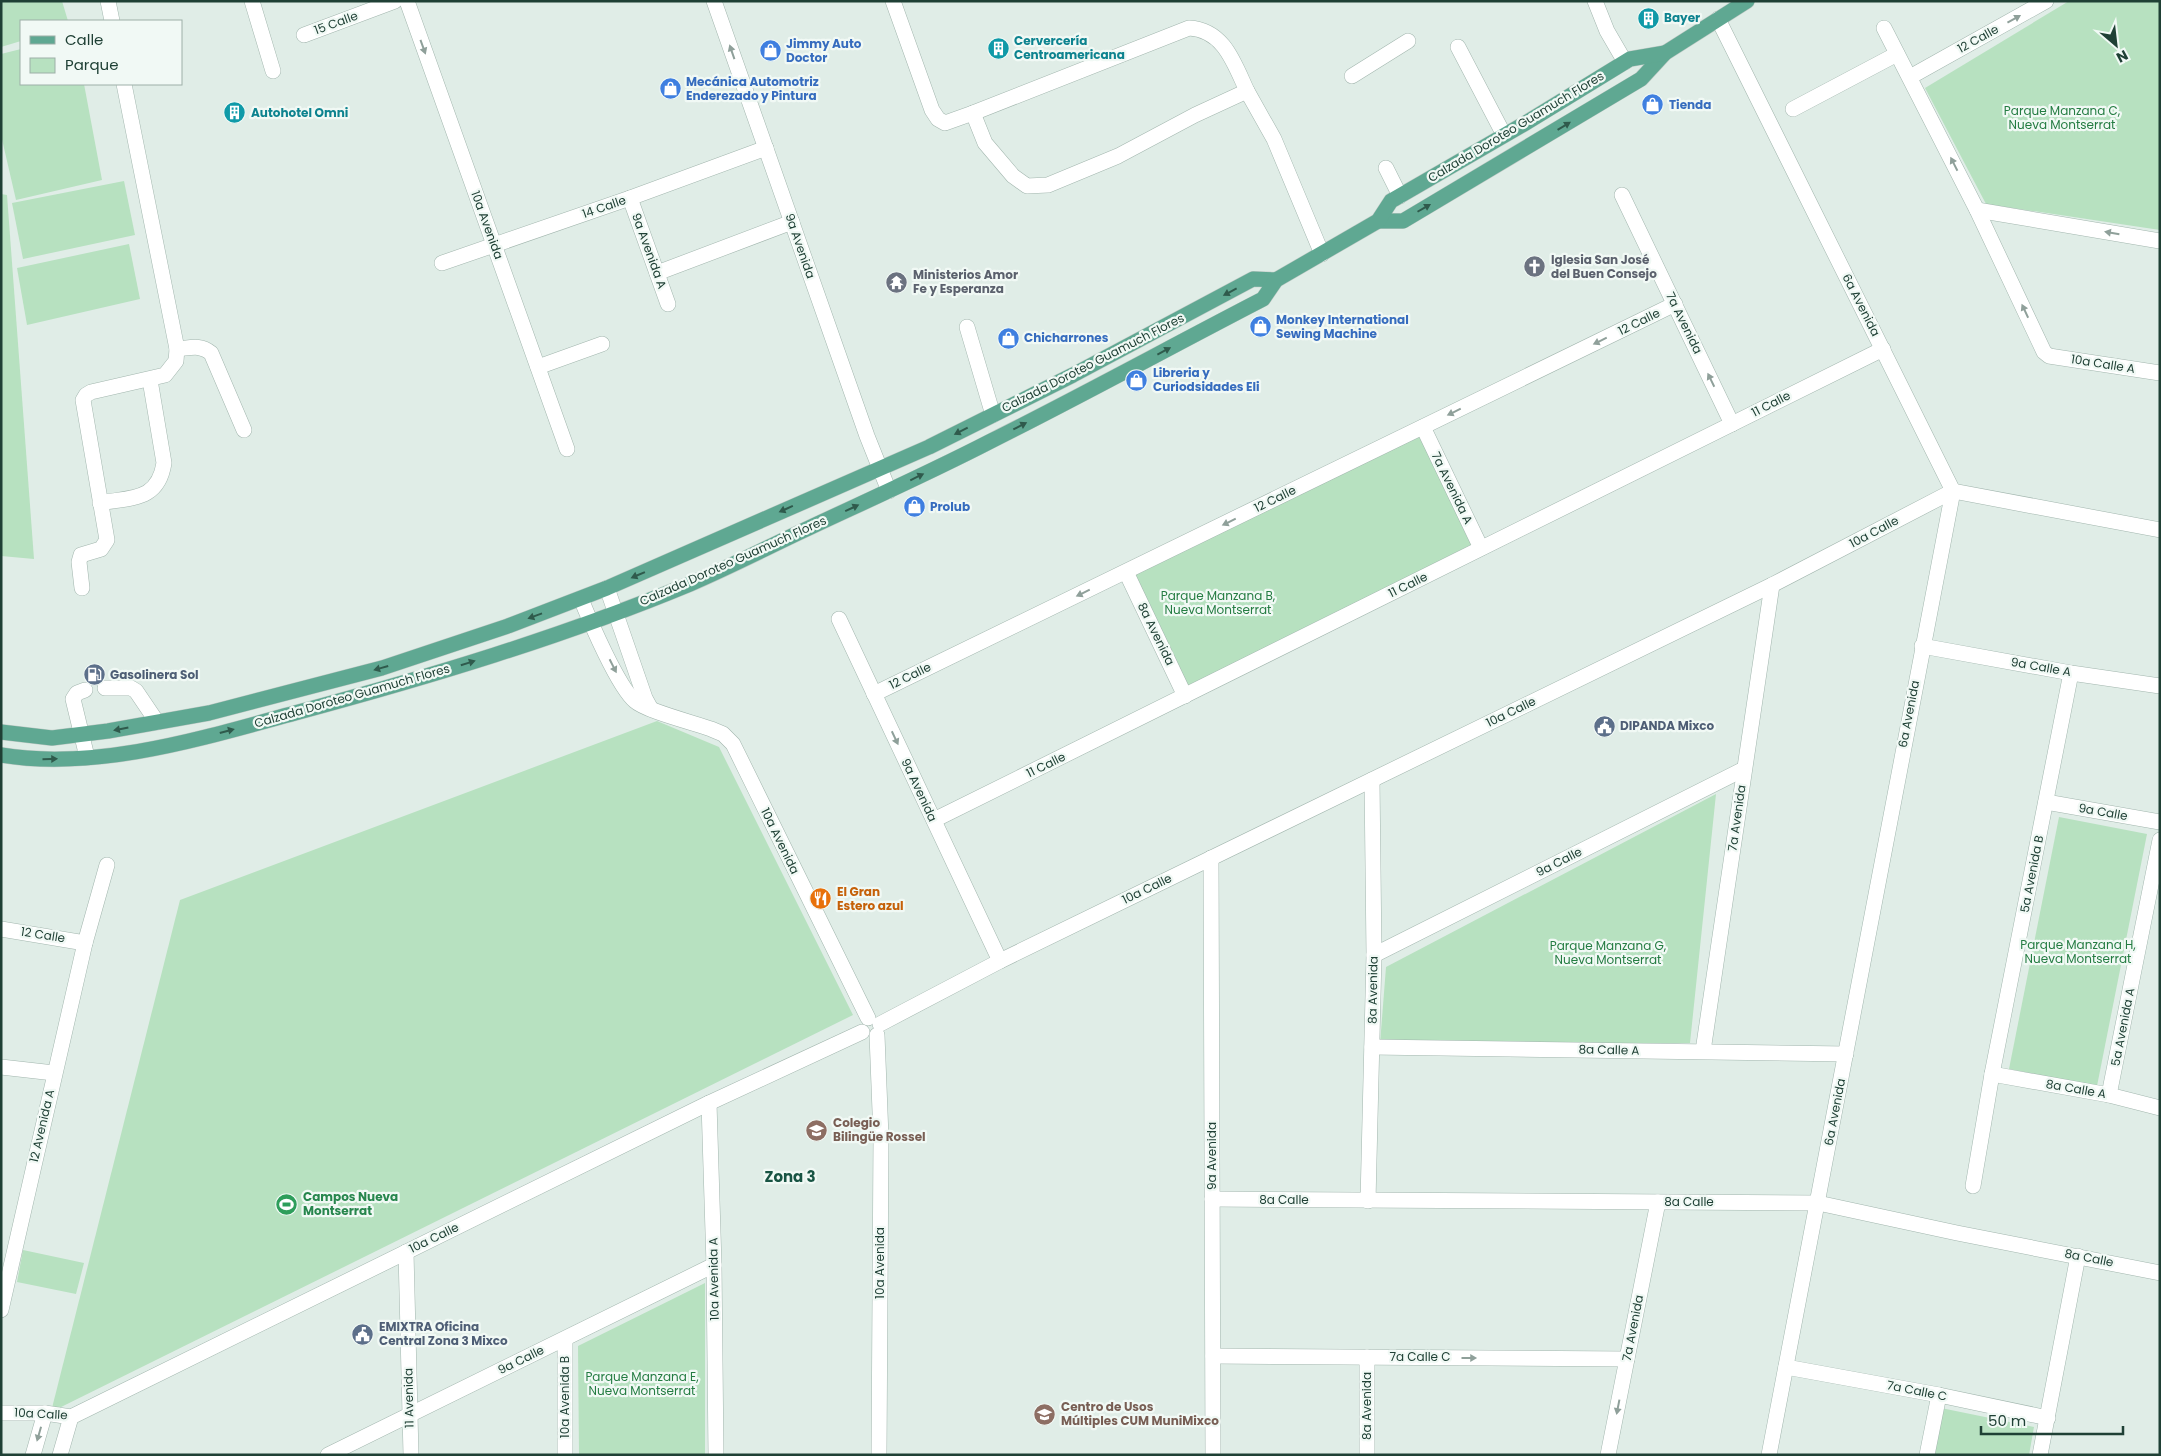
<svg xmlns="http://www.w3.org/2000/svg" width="2161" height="1456" viewBox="0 0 2161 1456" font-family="Poppins,sans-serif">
<rect width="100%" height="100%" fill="#e0ede7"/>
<g fill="#b7e1c0">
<polygon points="1,1 62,1 68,21 21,21 21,41 1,47"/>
<polygon points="2069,1 2160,1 2160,230 1986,204 1925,88"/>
<polygon points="21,49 21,84 84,84 102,180 16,200 1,135 1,54"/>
<polygon points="124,181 135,235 23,259 12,203"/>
<polygon points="1,194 7,195 34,559 1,556"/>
<polygon points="129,244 140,299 27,325 17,268"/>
<polygon points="1419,436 1473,546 1187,688 1132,575"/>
<polygon points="657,721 719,747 853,1015 51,1412 180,900"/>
<polygon points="1716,794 1690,1043 1380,1044 1386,967"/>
<polygon points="2059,817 2147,834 2097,1086 2009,1069"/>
<polygon points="23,1250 84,1263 76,1294 17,1282"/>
<polygon points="705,1283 705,1455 579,1455 578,1346"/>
<polygon points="1941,1408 2034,1427 2029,1455 1932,1455"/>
</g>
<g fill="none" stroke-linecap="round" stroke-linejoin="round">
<defs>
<g id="minor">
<polyline points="108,1 112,21"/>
<polyline points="252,1 273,71"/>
<polyline points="407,1 567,449"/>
<polyline points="714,1 867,436 889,491"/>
<polyline points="893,1 932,110 938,119 945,123 973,113 985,143 1013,176 1027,186 1048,185 1118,156 1195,115 1247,91 1274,139 1322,254"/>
<polyline points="1595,1 1607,31 1625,62"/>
<polyline points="1718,19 1953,491 1769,1455"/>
<polyline points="1884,28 1977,210 2044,352 2049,356 2160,373"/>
<polyline points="304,35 395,1"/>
<polyline points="1458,47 1504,135"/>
<polyline points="1352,76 1408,41"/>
<polyline points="1910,77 2046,1"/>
<polyline points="1793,109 1897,54"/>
<path d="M973 113 1189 28C1224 30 1234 63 1247 91"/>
<polyline points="1386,168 1400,196"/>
<polyline points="1622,195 1732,424"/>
<polyline points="630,198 668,304"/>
<polyline points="1977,210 2160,241"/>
<polyline points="442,263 630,198 766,148"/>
<polyline points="657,273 792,222"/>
<polyline points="967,327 993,415"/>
<path d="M177 349C190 348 200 344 211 353L244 430"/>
<polyline points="538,367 602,344"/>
<polyline points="1423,427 1481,548"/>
<path d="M100 503C132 497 158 501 164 463L150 380"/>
<polyline points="1126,572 1185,696"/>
<polyline points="82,588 79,562 81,555 101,549 107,540 83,400 86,395 91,392 165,375 176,361 177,349 124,84"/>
<polyline points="607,588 645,698 651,709"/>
<path d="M581 599C590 621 618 687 635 701 646 711 695 723 711 729L723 734 733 744 868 1018"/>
<polyline points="839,619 1000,961"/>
<polyline points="1922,646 2071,673 2160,686"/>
<polyline points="105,688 131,688 136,691 157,722"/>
<polyline points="85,690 77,693 73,699 87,757"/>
<polyline points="874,694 1675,304"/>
<polyline points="2046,802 2160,822"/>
<polyline points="934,820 1883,349"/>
<polyline points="1211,858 1213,1455"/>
<polyline points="1,929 85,943"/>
<polyline points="1374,955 1744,769"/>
<polyline points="880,1024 1000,961 1772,585 1953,491 2160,530"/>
<polyline points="877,1035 881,1137 879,1455"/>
<polyline points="1372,1047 1846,1054"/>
<polyline points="1703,1051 1772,585"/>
<polyline points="1,1067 54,1073"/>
<polyline points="1992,1074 2109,1095 2160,1108"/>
<polyline points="2109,1095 2160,840"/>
<polyline points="709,1103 714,1265 716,1455"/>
<polyline points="1973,1186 1992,1074 2071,673"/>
<polyline points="1212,1199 1818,1203 1957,1233 2160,1273"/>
<polyline points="1368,1201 1374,955 1372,780"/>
<polyline points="406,1252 411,1455"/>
<polyline points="1,1310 85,943 107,865"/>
<polyline points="565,1339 565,1455"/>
<polyline points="1213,1356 1627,1359"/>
<polyline points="1786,1367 1939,1395 2048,1418"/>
<polyline points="1,1413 45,1413 71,1417 709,1103 862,1032"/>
<polyline points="33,1455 45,1413"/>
<polyline points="60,1455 71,1417"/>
<polyline points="328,1455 714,1265"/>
<polyline points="1367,1455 1367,1357"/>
<polyline points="1608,1455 1658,1202"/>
<polyline points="1927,1455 1939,1395"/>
<polyline points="2040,1455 2078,1256"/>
</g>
<g id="major">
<polyline points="1378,221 1403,221 1641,79 1665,53 1747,1"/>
<polyline points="1,732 52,738 108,731 209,713 382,668 508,626 607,588 929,447 1073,375 1253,279 1276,280"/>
<path d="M1 755C97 771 203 738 295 713 429 677 562 637 690 584 732 566 772 545 813 526 873 498 933 471 991 441 1083 395 1172 346 1263 299L1276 280 1378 221 1391 201 1524 124 1630 59 1665 53"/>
</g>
</defs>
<use href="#minor" stroke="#a2b6ae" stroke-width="16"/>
<use href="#major" stroke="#c0cac6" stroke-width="16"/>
<use href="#minor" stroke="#fff" stroke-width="15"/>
<use href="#major" stroke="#5fa892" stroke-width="15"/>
</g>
<defs><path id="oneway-solid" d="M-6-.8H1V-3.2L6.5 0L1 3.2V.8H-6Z" transform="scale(1.25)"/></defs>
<g fill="#8fa09a">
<use href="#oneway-solid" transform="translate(2014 19) rotate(-29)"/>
<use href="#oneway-solid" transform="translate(423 47) rotate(70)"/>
<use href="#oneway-solid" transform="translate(732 52) rotate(-109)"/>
<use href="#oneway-solid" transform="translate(1954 164) rotate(-117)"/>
<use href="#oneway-solid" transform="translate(2112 233) rotate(-170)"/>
<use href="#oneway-solid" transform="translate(2025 311) rotate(-115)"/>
<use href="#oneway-solid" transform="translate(1600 341) rotate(154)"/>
<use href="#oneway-solid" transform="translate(1711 380) rotate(-116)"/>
<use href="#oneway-solid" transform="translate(1454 412) rotate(154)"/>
<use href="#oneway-solid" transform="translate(1229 522) rotate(154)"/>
<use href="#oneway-solid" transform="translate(1083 593) rotate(154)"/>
<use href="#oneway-solid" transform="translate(613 666) rotate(63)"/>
<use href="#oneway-solid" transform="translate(895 738) rotate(65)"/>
<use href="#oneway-solid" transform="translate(1469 1358)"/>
<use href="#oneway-solid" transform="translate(1618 1407) rotate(101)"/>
<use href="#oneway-solid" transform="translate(39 1434) rotate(106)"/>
</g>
<g fill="#2f5a4c">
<use href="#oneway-solid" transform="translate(1564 126) rotate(-31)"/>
<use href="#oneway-solid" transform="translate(1424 208) rotate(-30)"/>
<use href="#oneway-solid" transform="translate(1230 292) rotate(152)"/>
<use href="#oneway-solid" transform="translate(1164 351) rotate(-28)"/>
<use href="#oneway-solid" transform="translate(1020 426) rotate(-27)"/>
<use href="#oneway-solid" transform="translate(961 431) rotate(153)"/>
<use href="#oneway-solid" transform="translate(917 477) rotate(-26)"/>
<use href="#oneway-solid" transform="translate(852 508) rotate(-25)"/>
<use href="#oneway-solid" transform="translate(786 509) rotate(156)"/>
<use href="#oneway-solid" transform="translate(638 575) rotate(157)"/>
<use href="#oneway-solid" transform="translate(535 616) rotate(160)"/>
<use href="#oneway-solid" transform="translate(468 663) rotate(-17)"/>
<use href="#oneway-solid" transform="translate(381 668) rotate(164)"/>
<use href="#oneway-solid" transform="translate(121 729) rotate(169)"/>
<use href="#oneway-solid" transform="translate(227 731) rotate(-15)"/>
<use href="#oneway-solid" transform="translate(50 759) rotate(-1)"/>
</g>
<defs>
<symbol id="building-disc" viewBox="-11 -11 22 22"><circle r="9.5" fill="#0f9aa8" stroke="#f1f9f5"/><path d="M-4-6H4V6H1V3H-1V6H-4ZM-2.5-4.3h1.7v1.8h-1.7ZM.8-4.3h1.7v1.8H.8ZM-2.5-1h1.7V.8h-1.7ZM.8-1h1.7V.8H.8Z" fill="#fff"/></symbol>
<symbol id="shop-disc" viewBox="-11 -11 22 22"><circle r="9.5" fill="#3f7fe0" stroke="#f1f9f5"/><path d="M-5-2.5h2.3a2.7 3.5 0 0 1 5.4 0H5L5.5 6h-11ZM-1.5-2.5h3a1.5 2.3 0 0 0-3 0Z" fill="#fff"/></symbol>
<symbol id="church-disc" viewBox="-11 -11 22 22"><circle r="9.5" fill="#6b7280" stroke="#f1f9f5"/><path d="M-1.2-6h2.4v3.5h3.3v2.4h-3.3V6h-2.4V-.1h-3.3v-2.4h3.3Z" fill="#fff"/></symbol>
<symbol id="temple-disc" viewBox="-11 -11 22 22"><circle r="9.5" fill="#6b7280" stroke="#f1f9f5"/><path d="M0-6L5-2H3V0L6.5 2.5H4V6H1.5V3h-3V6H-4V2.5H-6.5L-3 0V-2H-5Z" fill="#fff"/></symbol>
<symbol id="fuel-disc" viewBox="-11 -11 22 22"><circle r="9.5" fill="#5c6f8a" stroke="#f1f9f5"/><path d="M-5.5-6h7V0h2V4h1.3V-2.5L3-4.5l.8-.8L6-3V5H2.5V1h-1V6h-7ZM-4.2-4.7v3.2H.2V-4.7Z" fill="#fff"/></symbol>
<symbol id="civic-disc" viewBox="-11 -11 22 22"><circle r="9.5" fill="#5c6f8a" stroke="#f1f9f5"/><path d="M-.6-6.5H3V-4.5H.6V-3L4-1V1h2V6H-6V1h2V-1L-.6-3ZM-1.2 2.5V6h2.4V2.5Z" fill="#fff"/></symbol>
<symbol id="restaurant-disc" viewBox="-11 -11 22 22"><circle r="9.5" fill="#e8710a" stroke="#f1f9f5"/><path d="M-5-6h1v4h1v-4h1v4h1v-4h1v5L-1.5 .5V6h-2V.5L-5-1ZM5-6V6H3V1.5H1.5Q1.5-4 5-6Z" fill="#fff"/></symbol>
<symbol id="school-disc" viewBox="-11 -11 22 22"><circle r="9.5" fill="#8d6e63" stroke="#f1f9f5"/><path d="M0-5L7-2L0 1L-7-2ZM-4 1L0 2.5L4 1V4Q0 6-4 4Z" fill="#fff"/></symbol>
<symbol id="stadium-disc" viewBox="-11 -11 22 22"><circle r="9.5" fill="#2e9e5b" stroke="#f1f9f5"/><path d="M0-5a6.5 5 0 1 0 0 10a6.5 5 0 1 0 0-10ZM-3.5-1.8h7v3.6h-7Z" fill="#fff"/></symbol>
</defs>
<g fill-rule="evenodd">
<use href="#building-disc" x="1636" y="6" width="25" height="25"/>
<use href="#building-disc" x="986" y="36" width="25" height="25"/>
<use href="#shop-disc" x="758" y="38" width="25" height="25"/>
<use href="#shop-disc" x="658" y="76" width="25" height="25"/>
<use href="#shop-disc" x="1640" y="92" width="25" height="25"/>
<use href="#building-disc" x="222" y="100" width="25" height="25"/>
<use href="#church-disc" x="1522" y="254" width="25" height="25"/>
<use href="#temple-disc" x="884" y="270" width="25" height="25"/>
<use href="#shop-disc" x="1248" y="314" width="25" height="25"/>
<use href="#shop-disc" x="996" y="326" width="25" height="25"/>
<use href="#shop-disc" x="1124" y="368" width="25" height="25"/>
<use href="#shop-disc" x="902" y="494" width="25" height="25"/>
<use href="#fuel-disc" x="82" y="662" width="25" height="25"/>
<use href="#civic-disc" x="1592" y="714" width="25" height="25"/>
<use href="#restaurant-disc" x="808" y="886" width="25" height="25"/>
<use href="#school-disc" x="804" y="1118" width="25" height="25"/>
<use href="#stadium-disc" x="274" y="1192" width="25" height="25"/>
<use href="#civic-disc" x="350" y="1322" width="25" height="25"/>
<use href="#school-disc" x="1032" y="1402" width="25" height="25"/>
</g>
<g text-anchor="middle" stroke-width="4.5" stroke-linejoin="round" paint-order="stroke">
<g font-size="12" font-weight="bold" fill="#0d838f" stroke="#f1f9f5" text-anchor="start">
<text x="1664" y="22">Bayer</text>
<text x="1014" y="45">Cervercería<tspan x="1014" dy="14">Centroamericana</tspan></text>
<text x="251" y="117">Autohotel Omni</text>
</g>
<g font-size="12" fill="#1f4035" stroke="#f1f9f5">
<text transform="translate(336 23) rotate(-20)" y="4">15 Calle</text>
<text transform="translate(1978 39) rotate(-29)" y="4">12 Calle</text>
<text transform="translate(1516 127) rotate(-31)" y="4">Calzada Doroteo Guamuch Flores</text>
<text transform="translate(604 207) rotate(-19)" y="4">14 Calle</text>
<text transform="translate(487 225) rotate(70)" y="4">10a Avenida</text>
<text transform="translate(800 246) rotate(71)" y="4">9a Avenida</text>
<text transform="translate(649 251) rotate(70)" y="4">9a Avenida A</text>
<text transform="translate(1861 305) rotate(63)" y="4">6a Avenida</text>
<text transform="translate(1639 322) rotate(-26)" y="4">12 Calle</text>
<text transform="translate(1684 323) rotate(64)" y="4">7a Avenida</text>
<text transform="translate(1093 363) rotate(-27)" y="4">Calzada Doroteo Guamuch Flores</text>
<text transform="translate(2103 364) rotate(9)" y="4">10a Calle A</text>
<text transform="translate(1771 404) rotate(-27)" y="4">11 Calle</text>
<text transform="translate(1452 488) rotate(64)" y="4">7a Avenida A</text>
<text transform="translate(1275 499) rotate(-26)" y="4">12 Calle</text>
<text transform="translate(1874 532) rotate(-28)" y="4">10a Calle</text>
<text transform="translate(733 561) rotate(-24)" y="4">Calzada Doroteo Guamuch Flores</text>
<text transform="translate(1408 585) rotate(-26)" y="4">11 Calle</text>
<text transform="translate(1156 634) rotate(64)" y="4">8a Avenida</text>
<text transform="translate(2041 667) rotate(10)" y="4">9a Calle A</text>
<text transform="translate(910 676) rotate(-26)" y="4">12 Calle</text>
<text transform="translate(352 696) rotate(-16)" y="4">Calzada Doroteo Guamuch Flores</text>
<text transform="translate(1511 712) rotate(-26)" y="4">10a Calle</text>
<text transform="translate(1909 714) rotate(-79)" y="4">6a Avenida</text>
<text transform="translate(1046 765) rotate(-26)" y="4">11 Calle</text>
<text transform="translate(919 790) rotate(65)" y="4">9a Avenida</text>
<text transform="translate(2103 812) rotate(10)" y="4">9a Calle</text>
<text transform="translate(1737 818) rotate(-82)" y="4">7a Avenida</text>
<text transform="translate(780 841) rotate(64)" y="4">10a Avenida</text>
<text transform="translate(1559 862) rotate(-27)" y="4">9a Calle</text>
<text transform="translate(2032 874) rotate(-79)" y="4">5a Avenida B</text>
<text transform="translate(1147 889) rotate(-26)" y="4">10a Calle</text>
<text transform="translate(43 935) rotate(9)" y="4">12 Calle</text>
<text transform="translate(1373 990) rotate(-89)" y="4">8a Avenida</text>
<text transform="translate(2123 1027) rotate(-79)" y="4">5a Avenida A</text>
<text transform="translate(1609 1050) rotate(1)" y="4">8a Calle A</text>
<text transform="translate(2076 1089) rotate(10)" y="4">8a Calle A</text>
<text transform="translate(1835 1112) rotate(-79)" y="4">6a Avenida</text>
<text transform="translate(42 1126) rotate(-77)" y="4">12 Avenida A</text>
<text transform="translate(1212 1156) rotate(-90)" y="4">9a Avenida</text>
<text x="1284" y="1204">8a Calle</text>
<text x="1689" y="1206">8a Calle</text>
<text transform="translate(434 1238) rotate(-26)" y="4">10a Calle</text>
<text transform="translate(2089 1258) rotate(11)" y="4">8a Calle</text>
<text transform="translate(880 1263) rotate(-90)" y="4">10a Avenida</text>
<text transform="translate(714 1279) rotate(-91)" y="4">10a Avenida A</text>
<text transform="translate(1633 1328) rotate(-79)" y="4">7a Avenida</text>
<text x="1420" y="1361">7a Calle C</text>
<text transform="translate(521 1360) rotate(-26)" y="4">9a Calle</text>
<text transform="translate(1917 1391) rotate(11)" y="4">7a Calle C</text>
<text transform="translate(565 1397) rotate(-90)" y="4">10a Avenida B</text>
<text transform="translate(409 1398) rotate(-91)" y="4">11 Avenida</text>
<text transform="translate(1367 1406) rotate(-90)" y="4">8a Avenida</text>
<text transform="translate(41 1414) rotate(3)" y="4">10a Calle</text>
</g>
<g font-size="12" font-weight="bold" fill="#366cbe" stroke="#f1f9f5" text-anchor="start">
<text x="786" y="48">Jimmy Auto<tspan x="786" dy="14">Doctor</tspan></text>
<text x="686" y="86">Mecánica Automotriz<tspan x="686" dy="14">Enderezado y Pintura</tspan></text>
<text x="1669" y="109">Tienda</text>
<text x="1276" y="324">Monkey International<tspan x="1276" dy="14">Sewing Machine</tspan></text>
<text x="1024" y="342">Chicharrones</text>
<text x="1153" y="377">Libreria y<tspan x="1153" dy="14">Curiodsidades Eli</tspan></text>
<text x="930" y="511">Prolub</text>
</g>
<g font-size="12" fill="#247c42" stroke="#f1f9f5">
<text x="2062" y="115">Parque Manzana C,<tspan x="2062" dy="14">Nueva Montserrat</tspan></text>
<text x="1218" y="600">Parque Manzana B,<tspan x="1218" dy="14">Nueva Montserrat</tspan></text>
<text x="2078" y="949">Parque Manzana H,<tspan x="2078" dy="14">Nueva Montserrat</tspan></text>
<text x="1608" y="950">Parque Manzana G,<tspan x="1608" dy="14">Nueva Montserrat</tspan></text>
<text x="642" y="1381">Parque Manzana E,<tspan x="642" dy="14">Nueva Montserrat</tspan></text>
</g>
<g font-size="12" font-weight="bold" fill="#5b616d" stroke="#f1f9f5" text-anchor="start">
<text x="1551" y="264">Iglesia San José<tspan x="1551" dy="14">del Buen Consejo</tspan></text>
<text x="913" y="279">Ministerios Amor<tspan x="913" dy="14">Fe y Esperanza</tspan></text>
</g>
<g font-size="12" font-weight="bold" fill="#4e5e75" stroke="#f1f9f5" text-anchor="start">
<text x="110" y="679">Gasolinera Sol</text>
<text x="1620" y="730">DIPANDA Mixco</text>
<text x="379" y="1331">EMIXTRA Oficina<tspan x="379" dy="14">Central Zona 3 Mixco</tspan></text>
</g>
<g font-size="12" font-weight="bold" fill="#c56008" stroke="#f1f9f5" text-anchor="start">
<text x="837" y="896">El Gran<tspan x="837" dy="14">Estero azul</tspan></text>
</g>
<g font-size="12" font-weight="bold" fill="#785e54" stroke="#f1f9f5" text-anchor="start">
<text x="833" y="1127">Colegio<tspan x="833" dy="14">Bilingüe Rossel</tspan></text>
<text x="1061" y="1411">Centro de Usos<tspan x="1061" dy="14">Múltiples CUM MuniMixco</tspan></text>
</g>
<g font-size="12" font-weight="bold" fill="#27864d" stroke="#f1f9f5" text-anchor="start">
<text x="303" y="1201">Campos Nueva<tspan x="303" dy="14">Montserrat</tspan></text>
</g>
<g font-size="15" font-weight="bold" fill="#185443" stroke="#f1f9f5">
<text x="790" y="1182">Zona 3</text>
</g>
</g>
<rect width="2161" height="1456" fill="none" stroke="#1f4035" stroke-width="5"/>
<rect x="20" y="20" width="162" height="65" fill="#f1f9f5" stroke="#9dafa8"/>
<rect x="30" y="36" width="25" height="8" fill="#5fa892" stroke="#9dafa8"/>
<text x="65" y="45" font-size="15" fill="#1f4035">Calle</text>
<rect x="30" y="58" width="25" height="15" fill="#b7e1c0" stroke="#9dafa8"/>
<text x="65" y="70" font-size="15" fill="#1f4035">Parque</text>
<g transform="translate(2116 45) rotate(152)" stroke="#f1f9f5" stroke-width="4" paint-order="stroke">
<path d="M0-4L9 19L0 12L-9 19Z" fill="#1f4035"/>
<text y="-8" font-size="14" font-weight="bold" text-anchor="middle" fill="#1f4035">N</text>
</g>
<path d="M1981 1426v8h142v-8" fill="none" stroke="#1f4035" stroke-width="2.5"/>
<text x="1988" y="1426" font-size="15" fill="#1f4035" stroke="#f1f9f5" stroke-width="4" paint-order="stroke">50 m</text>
</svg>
